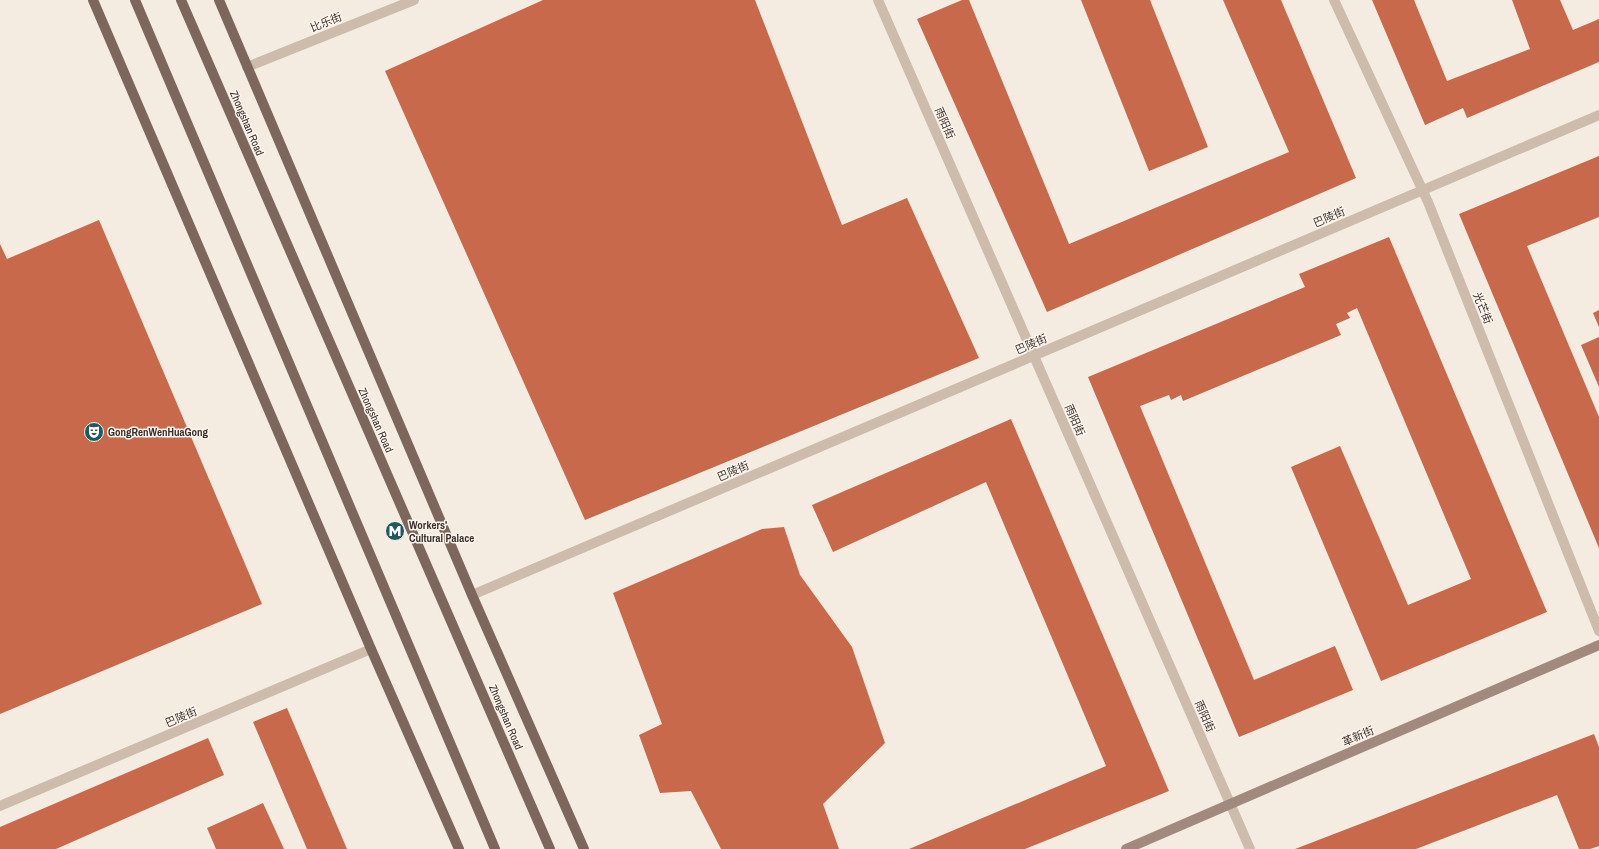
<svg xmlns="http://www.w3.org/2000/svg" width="1599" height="849" viewBox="0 0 1599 849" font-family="'Archivo Narrow','Noto Sans SC',sans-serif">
<rect width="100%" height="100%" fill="#f4ebe1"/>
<g fill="#c8694b">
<polygon points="543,0 755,0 842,225 907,198 979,358 585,520 385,71"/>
<polygon points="962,0 969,0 1069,244 1289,152 1223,0 1281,0 1356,178 1047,312 917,19"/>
<polygon points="1081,0 1150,0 1208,147 1149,171"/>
<polygon points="1372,0 1414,0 1447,81 1530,49 1512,0 1560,0 1573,30 1599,19 1599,62 1467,118 1463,108 1425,125"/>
<polygon points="1599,156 1599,217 1527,246 1599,417 1599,548 1459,214"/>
<polygon points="99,220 262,604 0,714 0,244 7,259"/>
<polygon points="1389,237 1547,612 1381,681 1291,467 1340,446 1408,605 1471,579 1357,308 1347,313 1350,318 1336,324 1341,335 1183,401 1181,395 1171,400 1169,395 1140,406 1254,680 1335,646 1353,690 1239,737 1088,377 1305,287 1299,274"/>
<polygon points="1599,310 1599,327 1593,313"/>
<polygon points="1599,337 1599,387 1581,345"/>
<polygon points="1011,419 1169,791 1025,849 909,849 1106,766 986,482 833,552 812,505"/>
<polygon points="784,527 800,575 852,647 885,743 823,804 839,849 721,849 691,791 660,793 639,735 662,724 613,593 762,529"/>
<polygon points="287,708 347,849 307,849 253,722"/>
<polygon points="1594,734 1599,747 1599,846 1590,849 1579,849 1557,795 1416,849 1295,849"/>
<polygon points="208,738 224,775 56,849 0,849 0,827"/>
<polygon points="263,803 284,849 216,849 207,828"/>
</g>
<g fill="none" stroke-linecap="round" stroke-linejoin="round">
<g stroke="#cdbbac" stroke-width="10">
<polyline points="878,0 1250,849"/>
<polyline points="1334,0 1428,202 1599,631"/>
<polyline points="247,67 414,0"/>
<polyline points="472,595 1599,115"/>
<polyline points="0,806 371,649"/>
</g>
<polyline stroke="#a18a7d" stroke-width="10" points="1126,849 1599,645"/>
<g stroke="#7d675c" stroke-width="10">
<polyline points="93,0 371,649 459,849"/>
<polyline points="135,0 495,849"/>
<polyline points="181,0 550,849"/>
<polyline points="219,0 472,595 584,849"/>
</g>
</g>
<defs>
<symbol id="theatre-disc" viewBox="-11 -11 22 22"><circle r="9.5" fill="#1f5a5e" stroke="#fbf5ee"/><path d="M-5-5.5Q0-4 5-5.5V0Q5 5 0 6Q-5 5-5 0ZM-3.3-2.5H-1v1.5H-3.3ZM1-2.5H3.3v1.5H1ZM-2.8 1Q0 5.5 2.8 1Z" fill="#fff"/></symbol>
<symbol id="metro-disc" viewBox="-11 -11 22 22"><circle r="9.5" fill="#1f5a5e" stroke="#fbf5ee"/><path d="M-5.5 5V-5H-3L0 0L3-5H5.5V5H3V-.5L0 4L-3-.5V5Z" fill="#fff"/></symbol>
</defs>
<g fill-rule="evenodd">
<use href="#theatre-disc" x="83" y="421" width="22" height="22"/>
<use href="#metro-disc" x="384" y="520" width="22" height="22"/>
</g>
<g text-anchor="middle" stroke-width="3" stroke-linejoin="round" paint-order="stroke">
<g font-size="11" fill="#3b302b" stroke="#fbf5ee">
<text transform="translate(326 22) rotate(-22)" y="4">比乐街</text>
<text transform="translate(247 123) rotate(67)" y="4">Zhongshan Road</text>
<text transform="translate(945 123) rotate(66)" y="4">雨阳街</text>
<text transform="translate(1329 217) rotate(-23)" y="4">巴陵街</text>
<text transform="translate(1483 308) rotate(68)" y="4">光芒街</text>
<text transform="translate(1031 344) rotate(-23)" y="4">巴陵街</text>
<text transform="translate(376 420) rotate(66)" y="4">Zhongshan Road</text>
<text transform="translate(1075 420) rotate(66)" y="4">雨阳街</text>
<text transform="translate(733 471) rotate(-23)" y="4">巴陵街</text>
<text transform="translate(1205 716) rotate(66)" y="4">雨阳街</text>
<text transform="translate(181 717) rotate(-23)" y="4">巴陵街</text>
<text transform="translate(506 717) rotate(67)" y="4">Zhongshan Road</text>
<text transform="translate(1358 736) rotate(-23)" y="4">革新街</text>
</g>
<g font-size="11" font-weight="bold" fill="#3b302b" stroke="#fbf5ee" text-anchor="start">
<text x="108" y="436">GongRenWenHuaGong</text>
<text x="409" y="529">Workers'<tspan x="409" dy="13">Cultural Palace</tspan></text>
</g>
</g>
</svg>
